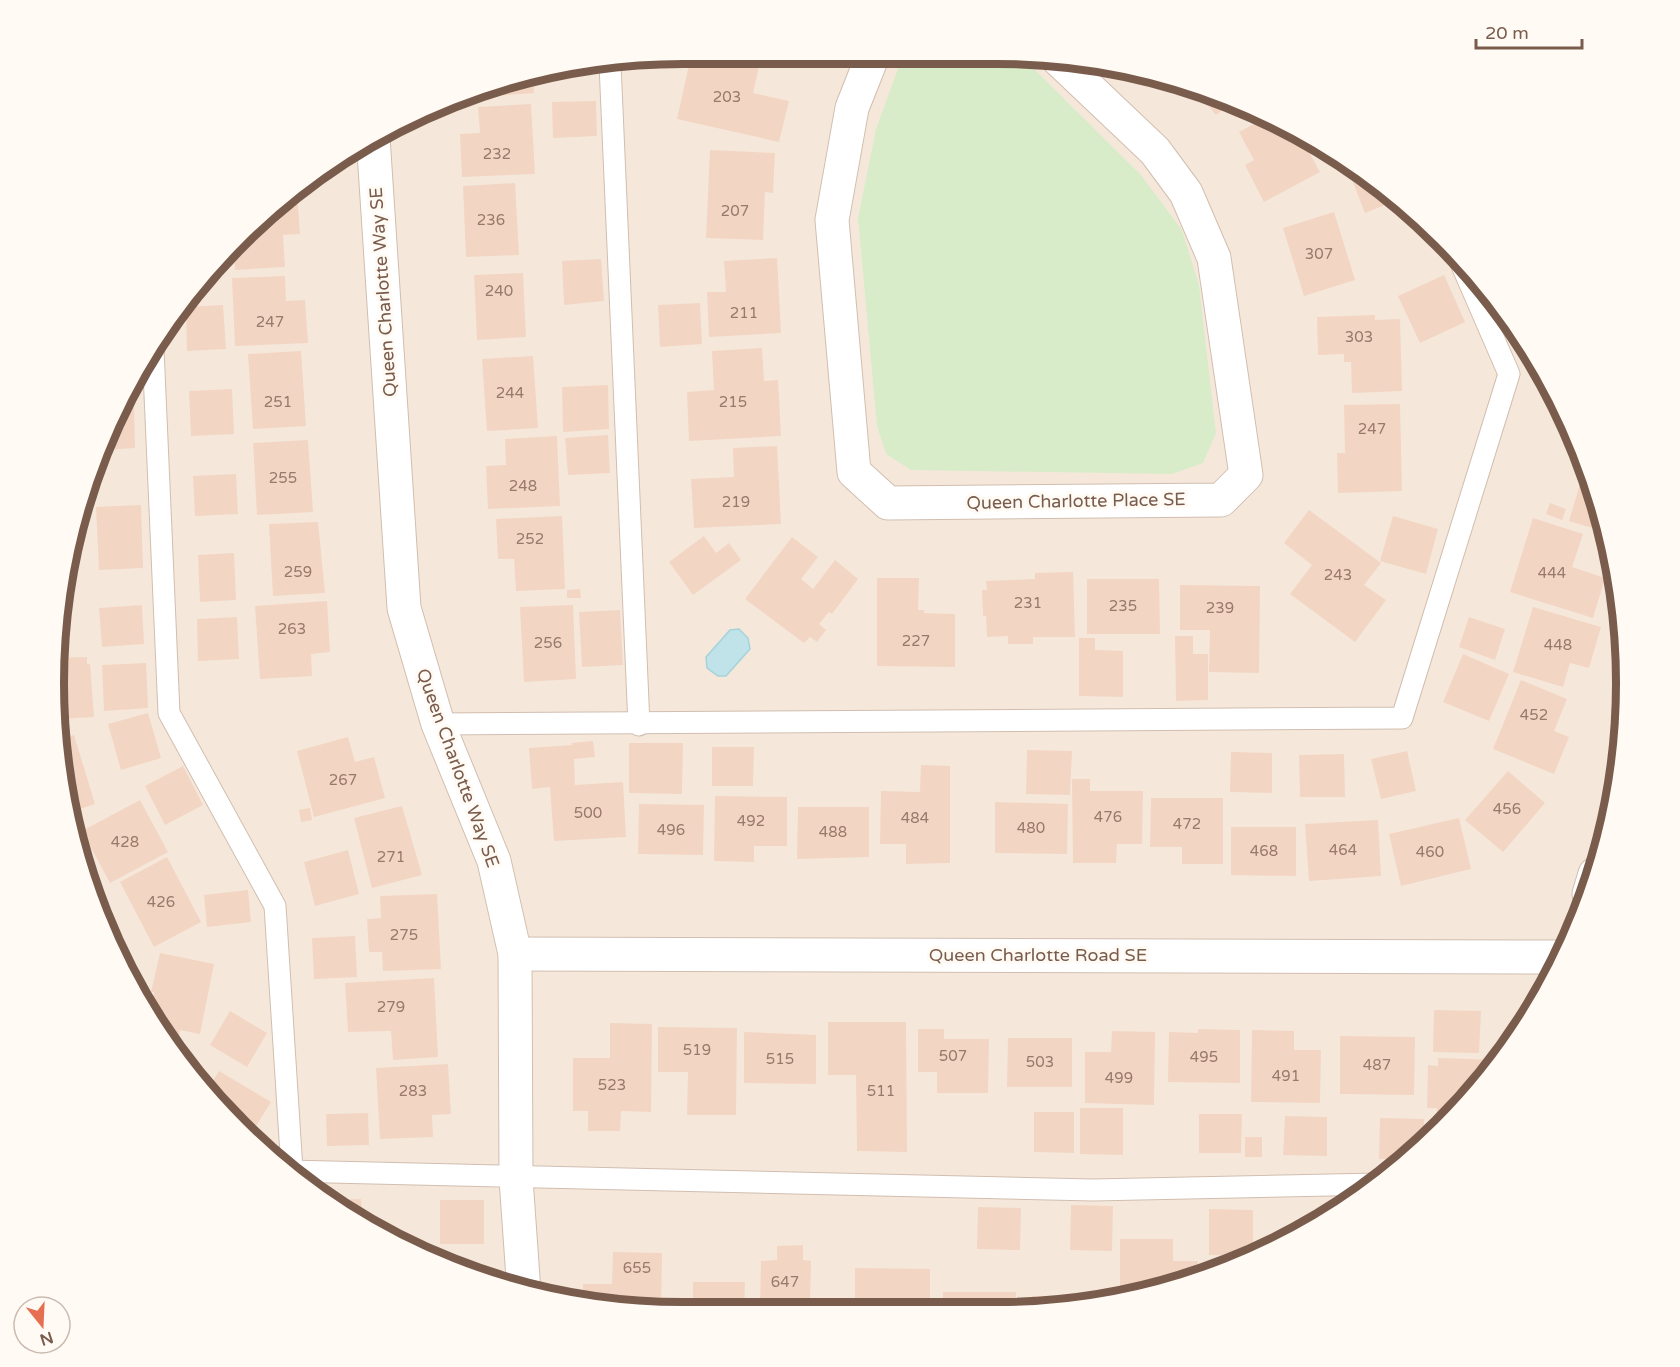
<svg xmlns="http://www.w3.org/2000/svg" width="1680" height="1367" viewBox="0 0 1680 1367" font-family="'Varela Round',sans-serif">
<rect width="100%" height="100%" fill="#fdf6ec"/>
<polygon fill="#f5e8da" points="684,54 1038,55 1120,66 1237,102 1312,139 1412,210 1496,300 1561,405 1604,520 1625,642 1621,765 1593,886 1542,998 1470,1098 1380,1183 1275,1248 1160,1291 1037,1312 643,1312 521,1292 405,1248 300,1183 210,1098 119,962 66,807 55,643 76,520 139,368 239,238 369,138 521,75"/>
<polygon fill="#d8ecc9" points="903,55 1020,55 1141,175 1182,230 1199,285 1216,433 1203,463 1172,474 911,470 886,454 877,426 858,218 876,129"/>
<polygon fill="#bfe3e8" stroke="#a5d3da" stroke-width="1.5" points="739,629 748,638 750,649 726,676 718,676 707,668 706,657 730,630"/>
<g fill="#f3d5c3">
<polygon points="708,54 744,54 761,58 753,93 789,101 779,142 677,119 691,56 706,60"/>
<polygon points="533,74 534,93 481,97 480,92 521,75"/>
<polygon points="1196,89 1234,101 1216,115"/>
<polygon points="596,101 597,136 553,138 552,102"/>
<polygon points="531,104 535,174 462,177 460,134 480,133 478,107"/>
<polygon points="1267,117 1298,132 1320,172 1264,202 1245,165 1254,160 1239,132"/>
<polygon points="710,150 775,153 773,193 765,192 763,240 706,238"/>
<polygon points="1355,170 1397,200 1365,213 1349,172"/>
<polygon points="515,183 519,255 466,257 463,186"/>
<polygon points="297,193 300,234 283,235 285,267 235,270 234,245 239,238"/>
<polygon points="1334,212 1355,280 1304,296 1283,228"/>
<polygon points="777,258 781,333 709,337 707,292 726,292 724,261"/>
<polygon points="601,259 604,301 564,305 562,261"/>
<polygon points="523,273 526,337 477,340 474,275"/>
<polygon points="1444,275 1465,322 1420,343 1398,296"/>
<polygon points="285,276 286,301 305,300 308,343 235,346 232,278"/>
<polygon points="700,303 702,344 660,347 658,305"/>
<polygon points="223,305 226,349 187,351 186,307"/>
<polygon points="1375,315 1375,320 1400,319 1402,391 1352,393 1351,362 1344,362 1344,354 1318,355 1317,317"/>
<polygon points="762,348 764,381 778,380 781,436 689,441 687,392 714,390 712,351"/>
<polygon points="301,351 306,426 253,429 248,354"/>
<polygon points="533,356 538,428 487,431 482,359"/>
<polygon points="608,385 609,429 563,432 562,387"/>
<polygon points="232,389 234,434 191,436 189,391"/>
<polygon points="1400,404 1402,491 1338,493 1337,453 1345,453 1344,405"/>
<polygon points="123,406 134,406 135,448 105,450"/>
<polygon points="608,435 610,473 568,475 565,438"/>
<polygon points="557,436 560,506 488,509 486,466 506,465 505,439"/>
<polygon points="308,440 313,512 257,515 253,443"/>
<polygon points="777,446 781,524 694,528 691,479 734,477 733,448"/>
<polygon points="1585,467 1604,520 1606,532 1569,521"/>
<polygon points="236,474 238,514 195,516 193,476"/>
<polygon points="1550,503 1566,509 1562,520 1546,514"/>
<polygon points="141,505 143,568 99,570 96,507"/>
<polygon points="1309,510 1381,563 1364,585 1386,600 1355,642 1290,594 1312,565 1284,543"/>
<polygon points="562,516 565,589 516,591 514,559 498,559 496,519"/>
<polygon points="1393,516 1438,529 1426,574 1380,561"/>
<polygon points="1533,518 1583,534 1572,567 1605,578 1593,618 1510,592"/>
<polygon points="318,522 325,593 273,596 269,524"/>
<polygon points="704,536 716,553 729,543 741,560 693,595 669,562"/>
<polygon points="792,537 818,557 801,579 813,589 835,560 858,579 832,614 829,612 819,624 826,630 817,642 810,637 804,643 745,599"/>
<polygon points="234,553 236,600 200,602 198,555"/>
<polygon points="1073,572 1075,637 1033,637 1033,644 1008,644 1008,636 987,637 986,616 983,616 982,590 987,590 986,581 1035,579 1035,573"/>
<polygon points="877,578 919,578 918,610 924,610 924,613 955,614 955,667 877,666"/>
<polygon points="1087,579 1159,579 1160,634 1087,634"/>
<polygon points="1180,585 1260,586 1259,673 1209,672 1210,630 1180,630"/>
<polygon points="580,589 581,598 567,598 567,590"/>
<polygon points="327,601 330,652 311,654 312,676 260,679 255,606"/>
<polygon points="142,605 144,644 102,647 99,608"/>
<polygon points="573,605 576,679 524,682 520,607"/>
<polygon points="1533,607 1601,627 1589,668 1570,663 1563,687 1513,672"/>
<polygon points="620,610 623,665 582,667 579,612"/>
<polygon points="237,617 239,659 198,661 197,619"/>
<polygon points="1469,617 1505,629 1495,660 1459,647"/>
<polygon points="1175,636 1193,636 1193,654 1208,654 1208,700 1176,701"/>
<polygon points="1079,638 1095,638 1095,650 1123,651 1123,697 1079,696"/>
<polygon points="1463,654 1509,674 1489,721 1443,702"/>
<polygon points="87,657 87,664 90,664 94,717 60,719 56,658"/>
<polygon points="146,663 148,708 104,711 102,665"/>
<polygon points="1521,680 1567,699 1554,731 1569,737 1554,774 1493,749"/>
<polygon points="148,713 161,758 121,770 108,724"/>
<polygon points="74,735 95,804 68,813 62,739"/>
<polygon points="348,737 355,762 374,757 385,798 314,817 297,751"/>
<polygon points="593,741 595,757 574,759 575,785 623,782 626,837 554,841 550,787 532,789 529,748 572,745 571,743"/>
<polygon points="629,743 683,743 682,794 629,793"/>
<polygon points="712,747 754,747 753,786 712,786"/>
<polygon points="1027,750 1072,751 1070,795 1026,794"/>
<polygon points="1407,751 1416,791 1381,799 1371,759"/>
<polygon points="1231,752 1272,753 1272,793 1230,792"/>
<polygon points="1344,754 1345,797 1300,797 1299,755"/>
<polygon points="921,765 950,766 950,863 906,864 906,844 880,844 881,791 920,792"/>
<polygon points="183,766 203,805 165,825 145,786"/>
<polygon points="1508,771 1545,803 1503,852 1465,820"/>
<polygon points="1072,779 1090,779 1090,791 1143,791 1142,844 1117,844 1116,863 1073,863"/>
<polygon points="715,796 787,797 787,846 754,846 754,862 714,861"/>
<polygon points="1151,798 1223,798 1223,864 1182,864 1182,847 1150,847"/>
<polygon points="140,800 168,852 110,883 82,831"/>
<polygon points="995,802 1068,804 1067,854 995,853"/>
<polygon points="639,804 704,805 703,855 638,854"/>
<polygon points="402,806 422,875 372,888 354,818"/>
<polygon points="798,807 869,807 869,857 797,859"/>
<polygon points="310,808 312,820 301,822 299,810"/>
<polygon points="1459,818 1471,869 1401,886 1389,834"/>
<polygon points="1378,820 1381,876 1309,881 1305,824"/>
<polygon points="1231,827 1296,827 1296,876 1231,875"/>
<polygon points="348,850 359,894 315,906 304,862"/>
<polygon points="167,857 201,922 154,947 120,882"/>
<polygon points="248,890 251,922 207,927 204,895"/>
<polygon points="437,894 441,969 383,971 382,952 369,952 367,919 381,918 380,896"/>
<polygon points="355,936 357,977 314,979 312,938"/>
<polygon points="160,953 214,964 200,1034 180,1030 178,1042 170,1039 151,1010 154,992 151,992"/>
<polygon points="434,978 438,1057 393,1060 391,1031 348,1032 345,983"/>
<polygon points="1434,1010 1481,1011 1479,1053 1433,1052"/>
<polygon points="230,1011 267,1033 247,1067 210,1045"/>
<polygon points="828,1022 906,1022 907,1152 857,1151 856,1075 828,1075"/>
<polygon points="610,1023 652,1024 651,1112 621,1111 620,1131 588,1131 588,1111 573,1111 573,1058 610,1058"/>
<polygon points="658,1027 737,1028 736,1115 687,1115 688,1072 658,1072"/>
<polygon points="918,1029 944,1029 944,1039 989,1039 988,1093 937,1093 937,1072 918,1072"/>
<polygon points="1198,1029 1240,1030 1240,1083 1168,1082 1169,1032 1198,1033"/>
<polygon points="1252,1030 1294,1031 1294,1050 1321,1050 1320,1103 1251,1102"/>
<polygon points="1112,1031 1155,1032 1154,1105 1085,1103 1085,1052 1111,1052"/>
<polygon points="744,1032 816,1035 816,1084 744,1083"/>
<polygon points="1340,1036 1415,1037 1414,1095 1340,1094"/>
<polygon points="1008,1038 1072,1038 1072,1087 1007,1087"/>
<polygon points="1438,1058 1497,1060 1470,1098 1454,1113 1437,1112 1437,1108 1427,1108 1428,1065 1438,1066"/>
<polygon points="448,1064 451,1114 432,1115 433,1137 380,1139 376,1068"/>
<polygon points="219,1071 271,1102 250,1136 206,1092"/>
<polygon points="1080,1108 1123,1108 1123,1155 1080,1154"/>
<polygon points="1034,1112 1074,1112 1074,1153 1034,1152"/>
<polygon points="368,1113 369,1145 327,1146 326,1114"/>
<polygon points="1199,1114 1242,1114 1241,1153 1199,1153"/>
<polygon points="1285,1116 1327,1117 1327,1156 1283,1155"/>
<polygon points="1380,1118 1424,1119 1424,1142 1405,1159 1379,1159"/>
<rect x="1245" y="1137" width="17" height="20"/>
<polygon points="361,1199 362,1221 328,1200"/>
<rect x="440" y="1200" width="44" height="44"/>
<polygon points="1071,1205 1113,1206 1112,1251 1070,1250"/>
<polygon points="978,1207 1021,1208 1020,1250 977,1249"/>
<polygon points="1209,1209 1253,1210 1253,1256 1209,1255"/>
<polygon points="1120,1239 1173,1239 1173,1261 1198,1261 1198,1277 1160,1291 1120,1298"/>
<polygon points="803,1245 803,1260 811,1261 810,1303 839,1304 839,1312 760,1312 761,1261 777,1260 777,1246"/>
<polygon points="613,1252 662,1253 661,1312 643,1312 583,1302 583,1284 612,1284"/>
<polygon points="855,1268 930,1269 930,1312 852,1312 855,1309"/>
<polygon points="693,1282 745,1282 744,1312 673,1312 673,1301 693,1301"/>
<polygon points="943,1292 1016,1292 1015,1312 943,1312"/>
<polygon points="1032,1296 1106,1297 1106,1300 1031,1312"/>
</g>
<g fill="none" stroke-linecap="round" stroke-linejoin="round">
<defs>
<g id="service">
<polyline points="610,64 639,725"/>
<polyline points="153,349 169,713 275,906 292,1170"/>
<polyline points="438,724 1402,718 1509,374 1460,261"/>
<polyline points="288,1171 1093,1190 1378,1184"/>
</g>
<g id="minor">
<polyline points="873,55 852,108 832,220 854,472 888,503 1221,500 1246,475 1214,258 1186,193 1155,151 1057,58"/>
<polyline points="373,137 404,608 438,724 494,861 515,954 516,1179 524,1292"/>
<polyline points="1589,894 1595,874"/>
<polyline points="515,954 1561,957"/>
</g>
</defs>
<use href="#service" stroke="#d1beb0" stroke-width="23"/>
<use href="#minor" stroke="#d1beb0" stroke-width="35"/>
<use href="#service" stroke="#fff" stroke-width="21"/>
<use href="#minor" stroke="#fff" stroke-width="33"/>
</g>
<g text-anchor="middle" stroke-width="6" stroke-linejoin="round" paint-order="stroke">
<g font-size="15" fill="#987a6a">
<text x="727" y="102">203</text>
<text x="497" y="159">232</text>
<text x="735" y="216">207</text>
<text x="491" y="225">236</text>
<text x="1319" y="259">307</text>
<text x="499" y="296">240</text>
<text x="744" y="318">211</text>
<text x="270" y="327">247</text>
<text x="1359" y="342">303</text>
<text x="510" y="398">244</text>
<text x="278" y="407">251</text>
<text x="733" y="407">215</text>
<text x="1372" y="434">247</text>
<text x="283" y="483">255</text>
<text x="523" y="491">248</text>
<text x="736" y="507">219</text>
<text x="530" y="544">252</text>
<text x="298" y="577">259</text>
<text x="1552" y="578">444</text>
<text x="1338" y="580">243</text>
<text x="1028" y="608">231</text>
<text x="1123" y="611">235</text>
<text x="1220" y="613">239</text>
<text x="292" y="634">263</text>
<text x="916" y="646">227</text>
<text x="548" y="648">256</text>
<text x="1558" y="650">448</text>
<text x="1534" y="720">452</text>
<text x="343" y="785">267</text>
<text x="1507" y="814">456</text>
<text x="588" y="818">500</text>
<text x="1108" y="822">476</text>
<text x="915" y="823">484</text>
<text x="751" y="826">492</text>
<text x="1187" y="829">472</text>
<text x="1031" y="833">480</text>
<text x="671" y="835">496</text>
<text x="833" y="837">488</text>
<text x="125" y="847">428</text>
<text x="1343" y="855">464</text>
<text x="1264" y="856">468</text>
<text x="1430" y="857">460</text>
<text x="391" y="862">271</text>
<text x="161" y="907">426</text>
<text x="404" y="940">275</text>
<text x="391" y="1012">279</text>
<text x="697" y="1055">519</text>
<text x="953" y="1061">507</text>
<text x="1204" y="1062">495</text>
<text x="780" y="1064">515</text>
<text x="1040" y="1067">503</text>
<text x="1377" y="1070">487</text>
<text x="1286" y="1081">491</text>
<text x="1119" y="1083">499</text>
<text x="612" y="1090">523</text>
<text x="413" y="1096">283</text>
<text x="881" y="1096">511</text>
<text x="637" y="1273">655</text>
<text x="785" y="1287">647</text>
</g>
<g font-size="18" fill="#7a5c4d" stroke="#fffaf3">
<text transform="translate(383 292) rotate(-94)" y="6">Queen Charlotte Way SE</text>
<text transform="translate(1076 501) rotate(-1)" y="6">Queen Charlotte Place SE</text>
<text transform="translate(458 768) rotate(70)" y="6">Queen Charlotte Way SE</text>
<text x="1038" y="961">Queen Charlotte Road SE</text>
</g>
</g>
<path d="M0 0H1680V1367H0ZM683 64H997A619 619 0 0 1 1616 683V683A619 619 0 0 1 997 1302H683A619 619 0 0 1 64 683V683A619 619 0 0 1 683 64Z" fill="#fffaf3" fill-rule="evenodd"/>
<path fill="none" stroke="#7a5c4d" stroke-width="8" d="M683 64H997A619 619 0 0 1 1616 683V683A619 619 0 0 1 997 1302H683A619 619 0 0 1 64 683V683A619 619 0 0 1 683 64Z"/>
<g transform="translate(42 1325) rotate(162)"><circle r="28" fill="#fffaf3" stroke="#cabbb1" stroke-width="1.5"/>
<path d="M0-4.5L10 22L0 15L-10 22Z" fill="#e76f51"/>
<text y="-9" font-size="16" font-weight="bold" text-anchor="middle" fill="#7a5c4d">N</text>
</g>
<path d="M1476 39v9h106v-9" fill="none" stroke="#7a5c4d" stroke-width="3"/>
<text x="1485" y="39" font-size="18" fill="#7a5c4d" stroke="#fffaf3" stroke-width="4.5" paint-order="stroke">20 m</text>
</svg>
